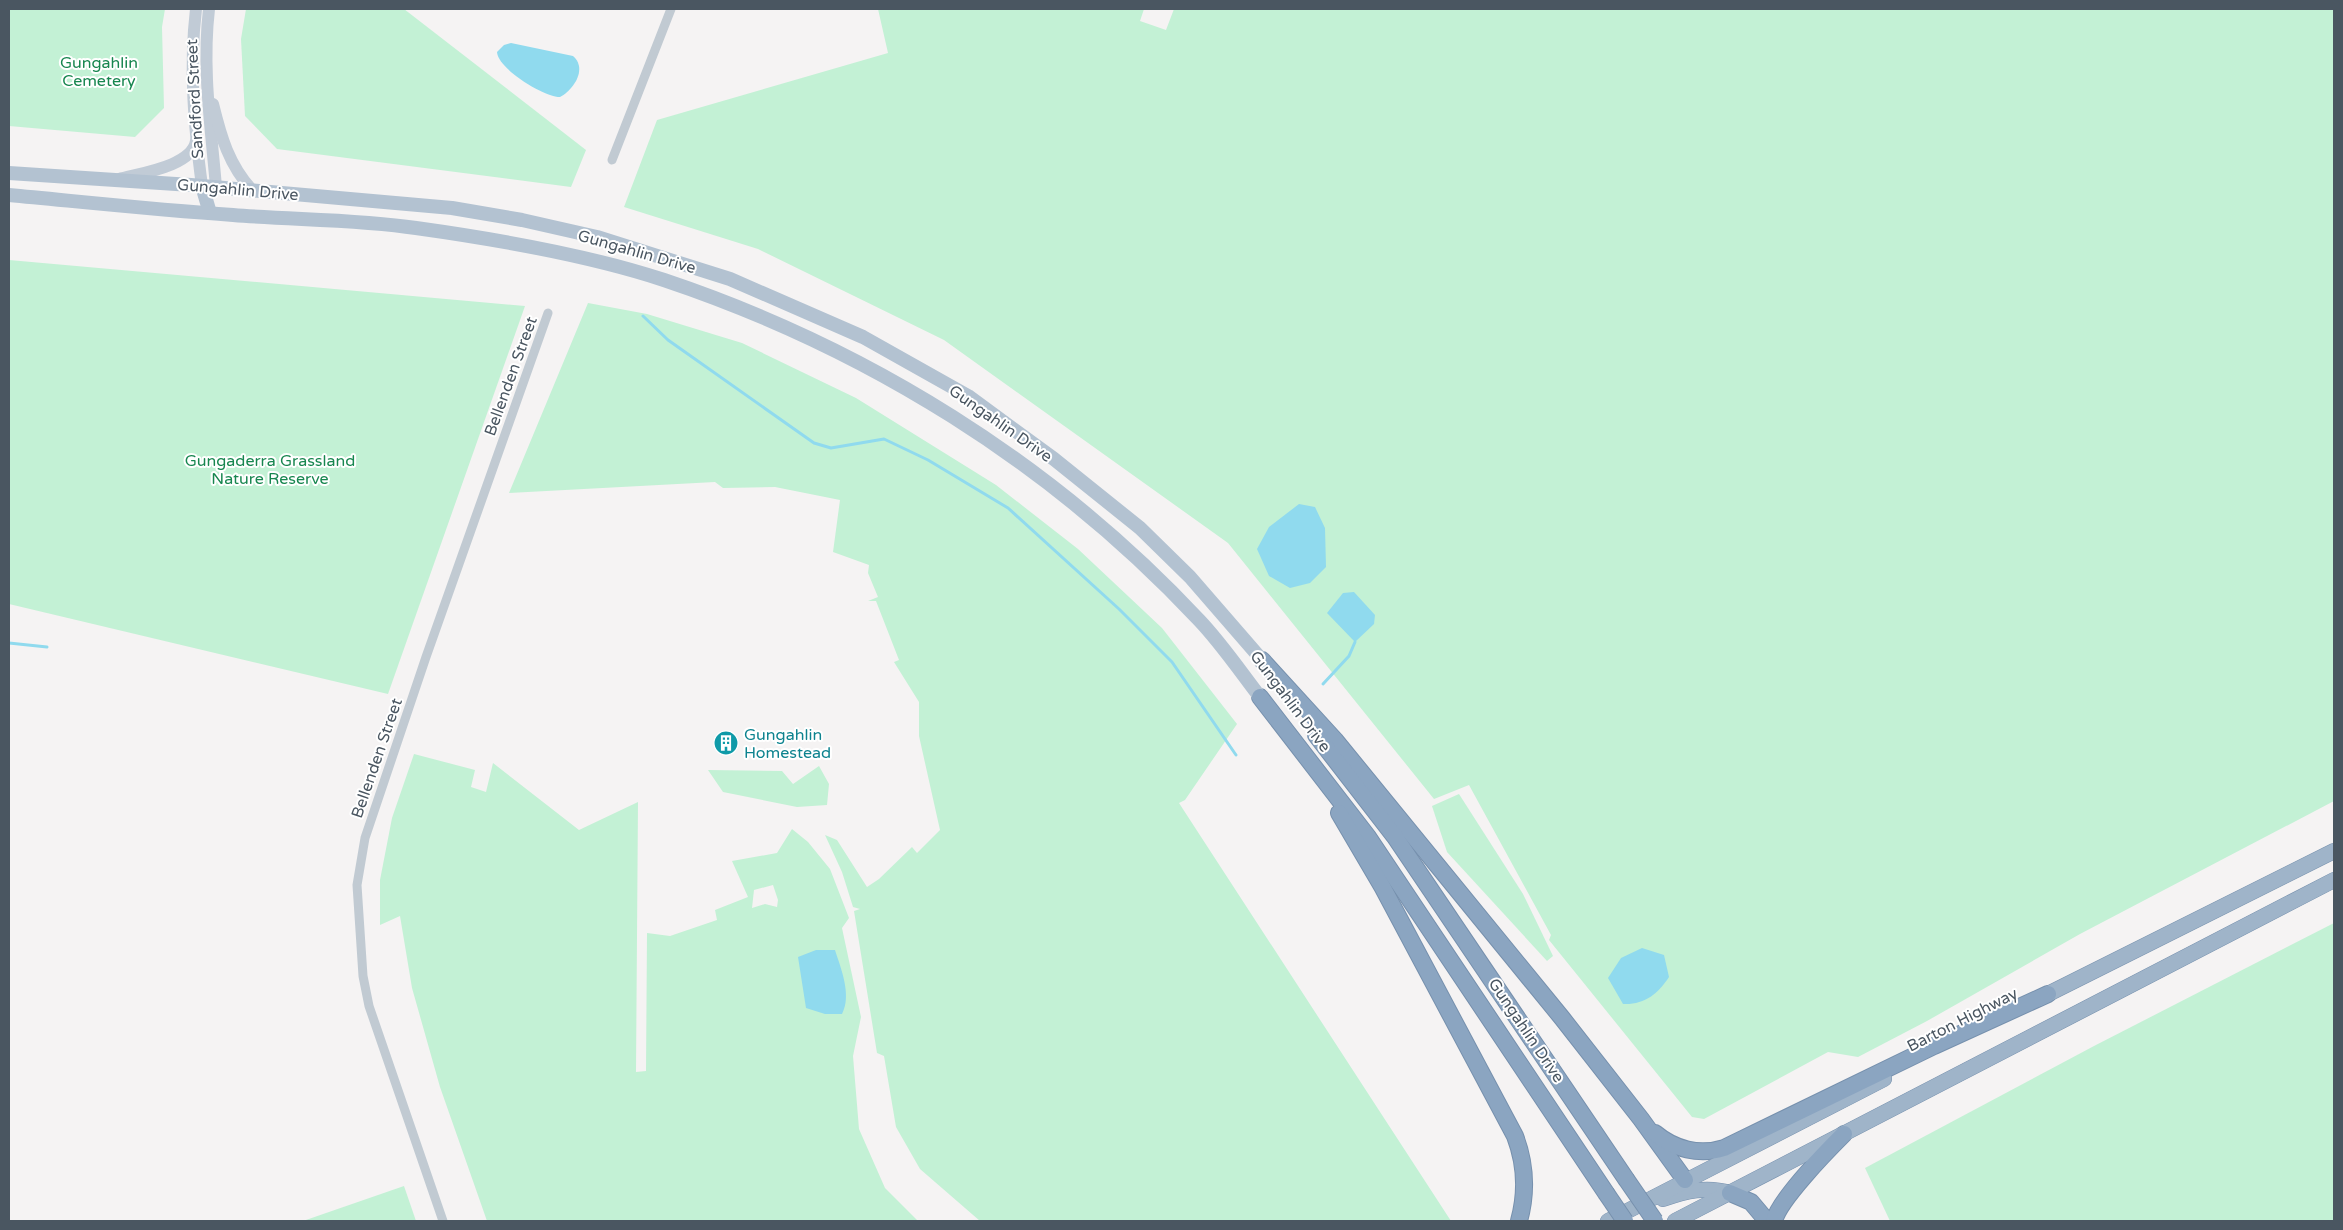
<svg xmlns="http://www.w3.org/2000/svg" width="2343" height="1230" viewBox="0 0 2343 1230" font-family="'Varela Round',sans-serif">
<rect width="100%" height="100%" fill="#f5f3f3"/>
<g fill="#c3f1d5" fill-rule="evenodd">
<polygon points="9,9 165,9 162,27 164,108 135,137 9,126"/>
<polygon points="246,9 404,9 586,150 571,187 277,149 245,116 241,39"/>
<polygon points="878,9 1144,9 1140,21 1166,30 1174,9 2334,9 2334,801 2080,934 1927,1021 1858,1057 1828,1052 1704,1119 1692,1117 1549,940 1551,935 1469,785 1434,799 1228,543 944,340 758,249 624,207 657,120 888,53"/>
<polygon points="9,260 525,306 388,694 9,604"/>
<polygon points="588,303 647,314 742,343 856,398 996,485 1078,549 1162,628 1237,724 1185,800 1179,803 1451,1221 980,1221 920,1169 896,1127 884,1056 877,1053 854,911 860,909 853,907 842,872 825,835 837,840 867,887 879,879 912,847 917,853 940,830 919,736 919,702 894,662 899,660 876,601 868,601 878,597 868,573 869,565 833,552 840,500 775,487 723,488 715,482 509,493"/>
<path d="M414 754 475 770 471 787 486 792 493 763 579 830 638 802 636 1072 646 1071 647 933 670 936 717 920 715 910 748 897 732 861 777 853 792 829 808 842 830 869 849 918 842 928 861 1017 853 1056 859 1129 885 1188 918 1221H487L440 1087 412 988 400 916 380 925V880L392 818ZM773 885 778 900 777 907 765 904 752 908 754 890Z"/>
<polygon points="819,766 829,784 827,805 797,807 723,792 708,770 782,771 793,784"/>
<polygon points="1459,794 1523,894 1553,956 1547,961 1447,852 1432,806"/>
<polygon points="2334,923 2334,1221 1890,1221 1865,1168 2094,1046"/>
<polygon points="404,1186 416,1221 303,1221"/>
</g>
<g fill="#90daee">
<path d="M511 43 573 56C588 69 573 90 560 97 544 97 498 69 497 52L504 45Z"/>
<polygon points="1299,504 1315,507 1325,528 1326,567 1310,583 1290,588 1269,576 1257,549 1269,527"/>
<polygon points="1354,592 1375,615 1374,624 1355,642 1327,613 1343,593"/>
<path d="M1642 948 1664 955 1669 977C1658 994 1644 1005 1623 1004L1608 978 1621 958Z"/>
<path d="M816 950H835C841 969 852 995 842 1014H825L806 1008 798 957Z"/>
</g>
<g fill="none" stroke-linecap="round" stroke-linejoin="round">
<g stroke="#90daee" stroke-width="3">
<polyline points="643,316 668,340 814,443 831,448 884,439 928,460 1008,508 1119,609 1172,662 1236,755"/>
<polyline points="9,643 47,647"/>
<polyline points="1323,684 1349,656 1355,642"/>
</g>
<defs>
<g id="trunk">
<polyline points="2038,999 2334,851"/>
<path d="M1663 1199C1686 1191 1706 1186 1730 1193"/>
<polyline points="1608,1221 1884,1079"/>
<polyline points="1675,1221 2334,880"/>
</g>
<g id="motorway">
<polyline points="1262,660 1335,740 1562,1018 1641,1119 1685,1180"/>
<polyline points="1260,697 1368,837 1606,1193"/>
<polyline points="1316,735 1395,837 1626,1179"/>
<path d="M1339 813 1383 888 1515 1136C1526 1165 1527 1192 1519 1221"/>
<path d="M1655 1133C1674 1149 1699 1156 1724 1148L1934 1046 2048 994"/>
<polyline points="1730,1193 1751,1202 1767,1221"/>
<path d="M1774 1221C1779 1200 1827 1151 1844 1134"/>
</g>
</defs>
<use href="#trunk" stroke="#7690ad" stroke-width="16"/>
<use href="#motorway" stroke="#7690ad" stroke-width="18"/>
<g stroke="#c1cad2" stroke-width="9">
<polyline points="612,160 671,9"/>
<polyline points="443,1221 369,1006 363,976 357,885 365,838 426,657 548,313"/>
</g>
<g stroke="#c1cbd6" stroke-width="12">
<path d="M196 9C189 69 194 126 202 186"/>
<path d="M209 9C202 69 211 127 216 187"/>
<path d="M213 104C221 137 229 165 252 190"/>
<path d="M119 179C141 173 192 166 196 141"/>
</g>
<g stroke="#b3c2d1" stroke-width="14">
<polyline points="9,173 191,185 452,208 522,220 597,237 730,279 863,337 968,396 1054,459 1140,528 1190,577 1262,660"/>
<polyline points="202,186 210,213"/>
<path d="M9 195C84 202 158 210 233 215 294 220 356 219 416 228 495 239 588 255 664 280 867 348 1052 463 1199 620 1221 643 1240 671 1260 697"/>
</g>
<use href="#trunk" stroke="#9fb4c9" stroke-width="15"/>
<use href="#motorway" stroke="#8ba5c1" stroke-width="16"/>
<defs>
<g id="motorway-bridge">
<polyline points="1626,1179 1655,1221"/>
<polyline points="1606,1193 1625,1221"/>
</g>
</defs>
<use href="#motorway-bridge" stroke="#7690ad" stroke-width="18" stroke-linecap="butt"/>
<use href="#motorway-bridge" stroke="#8ba5c1" stroke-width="16"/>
</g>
<defs>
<symbol id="building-disc" viewBox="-11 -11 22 22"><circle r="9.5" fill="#0f9aa8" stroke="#fff"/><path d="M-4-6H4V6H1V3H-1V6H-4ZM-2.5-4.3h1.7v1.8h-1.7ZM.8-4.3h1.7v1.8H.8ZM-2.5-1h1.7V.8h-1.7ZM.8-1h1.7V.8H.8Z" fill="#fff"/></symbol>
</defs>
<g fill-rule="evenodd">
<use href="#building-disc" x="712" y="729" width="28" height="28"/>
</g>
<g text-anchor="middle" stroke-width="4" stroke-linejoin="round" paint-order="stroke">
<g font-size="16" fill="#17864f" stroke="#fff">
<text x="99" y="68">Gungahlin<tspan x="99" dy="18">Cemetery</tspan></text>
<text x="270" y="466">Gungaderra Grassland<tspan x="270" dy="18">Nature Reserve</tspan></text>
</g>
<g font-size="16" fill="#4a5661" stroke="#fff">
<text transform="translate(194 99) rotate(-93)" y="6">Sandford Street</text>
<text transform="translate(238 189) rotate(5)" y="6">Gungahlin Drive</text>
<text transform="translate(637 251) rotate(16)" y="6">Gungahlin Drive</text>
<text transform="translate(510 376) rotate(-70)" y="6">Bellenden Street</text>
<text transform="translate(1001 423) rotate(35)" y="6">Gungahlin Drive</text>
<text transform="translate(1291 701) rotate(53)" y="6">Gungahlin Drive</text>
<text transform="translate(376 758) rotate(-71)" y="6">Bellenden Street</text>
<text transform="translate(1962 1019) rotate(-27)" y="6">Barton Highway</text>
<text transform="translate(1527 1030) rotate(56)" y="6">Gungahlin Drive</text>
</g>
<g font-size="16" fill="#0d838f" stroke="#fff" text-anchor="start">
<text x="744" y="740">Gungahlin<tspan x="744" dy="18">Homestead</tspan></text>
</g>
</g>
<rect width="2343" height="1230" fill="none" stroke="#4a5661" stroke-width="20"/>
</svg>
